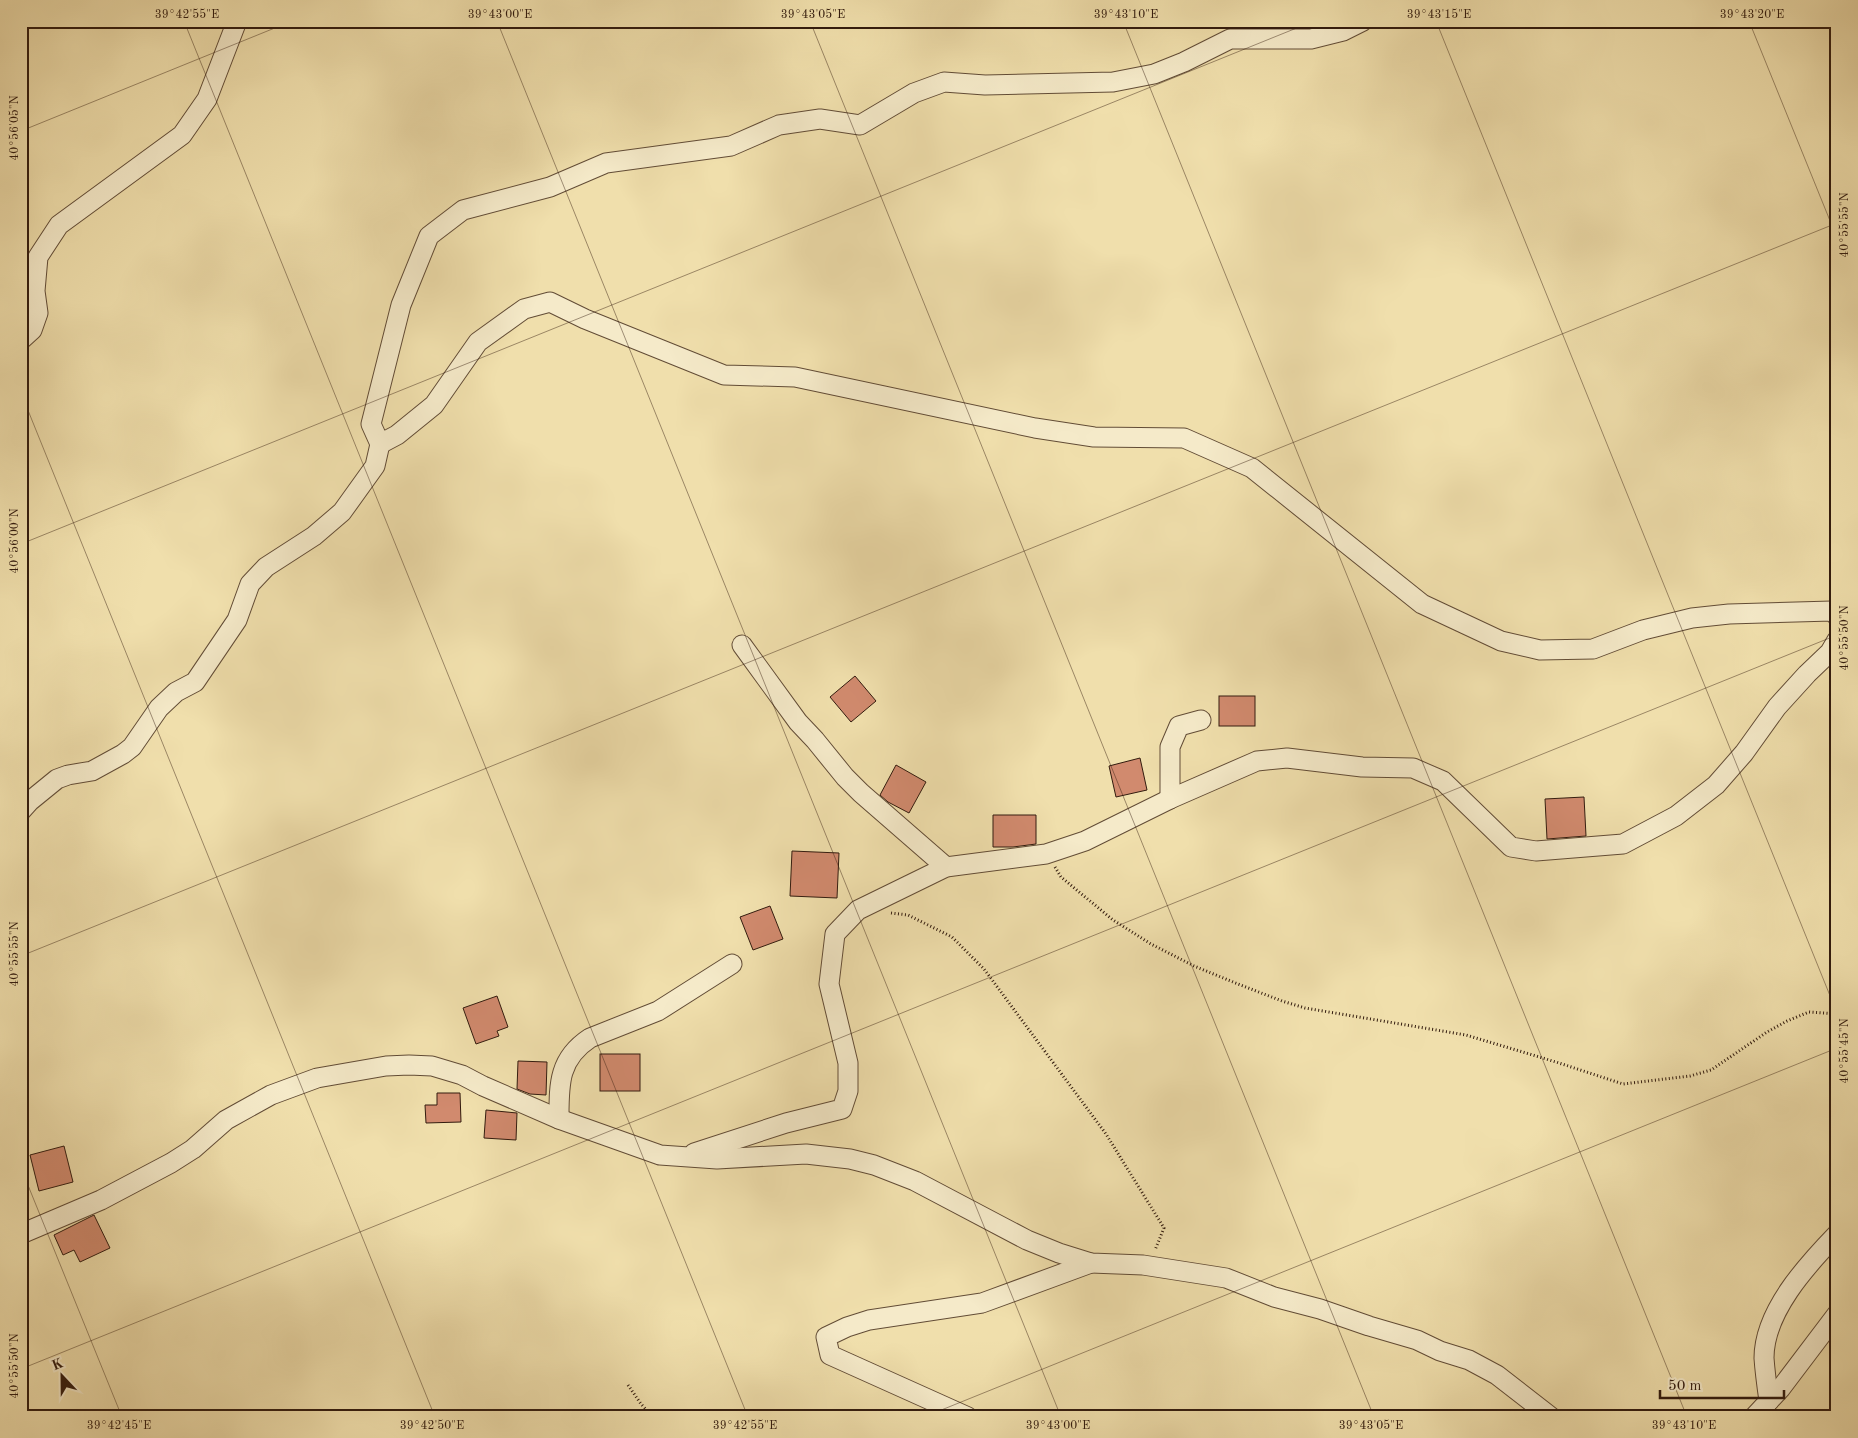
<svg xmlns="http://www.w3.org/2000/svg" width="1858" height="1438" viewBox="0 0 1858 1438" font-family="'Old Standard TT',serif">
<rect width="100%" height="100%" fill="#f0dfac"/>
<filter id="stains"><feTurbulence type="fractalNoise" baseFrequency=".004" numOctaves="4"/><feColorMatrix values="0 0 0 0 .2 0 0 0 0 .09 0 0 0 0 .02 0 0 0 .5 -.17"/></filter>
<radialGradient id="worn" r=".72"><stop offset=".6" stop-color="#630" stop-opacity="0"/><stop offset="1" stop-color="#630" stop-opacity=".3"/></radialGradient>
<g fill="#d18a6e" stroke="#321b0e">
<polygon points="855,676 876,701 851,722 830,697"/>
<rect x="1219" y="696" width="36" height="30"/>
<polygon points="1140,758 1147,790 1116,797 1109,766"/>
<polygon points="896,765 926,782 909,813 888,802 880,795"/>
<polygon points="1584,797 1586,836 1547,839 1545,799"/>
<polygon points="993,815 1036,815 1036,844 1013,847 993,847"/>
<polygon points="792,851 839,853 837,898 790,896"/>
<polygon points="770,906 783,939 753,950 740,917"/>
<polygon points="497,996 508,1027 497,1031 499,1036 476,1044 463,1008"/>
<rect x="600" y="1054" width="40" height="37"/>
<polygon points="518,1061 547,1062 546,1095 530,1094 517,1089"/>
<polygon points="437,1093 460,1093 461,1122 426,1123 425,1105 437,1105"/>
<polygon points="486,1110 517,1113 516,1140 484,1138"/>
<polygon points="64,1146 73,1182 39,1191 30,1155"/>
<polygon points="94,1215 110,1248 80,1262 74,1250 63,1255 54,1235"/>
</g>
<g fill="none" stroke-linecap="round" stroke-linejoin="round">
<defs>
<g id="minor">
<polyline points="1363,21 1343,31 1311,39 1230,39 1184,62 1154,74 1113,82 985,85 944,82 914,93 860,125 820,119 779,125 731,146 606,163 550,187 463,210 429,236 401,305 371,424 380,444 397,435 434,405 478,342 524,309 550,302 585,319 724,375 795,377 1035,428 1094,437 1184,438 1252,468 1422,604 1501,641 1540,650 1593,649 1643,630 1692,618 1729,614 1832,611 1837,616"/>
<polyline points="21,340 32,330 38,313 35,291 38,257 59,225 182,135 207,99 237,21"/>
<polyline points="742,645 798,722 815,740 845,777 861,793 946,867"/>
<polyline points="1170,799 1170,747 1179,726 1201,720"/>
<polyline points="21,811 30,801 57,779 68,775 92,771 123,754 132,747 159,708 176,692 195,682 237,620 250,584 266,567 314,536 342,512 375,466 380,444"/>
<path d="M559 1119C559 1085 558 1059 590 1038L658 1011 732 964"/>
<polyline points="694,1153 786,1123 842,1109 848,1091 848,1063 829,984 835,934 858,910 946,867 1046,854 1085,841 1170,799 1257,761 1287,758 1362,767 1413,768 1443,781 1511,847 1536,851 1623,844 1676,816 1716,785 1744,753 1777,707 1807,674 1830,652 1837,640"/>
<polyline points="21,1234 101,1200 171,1163 193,1149 226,1120 271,1095 317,1078 386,1066 409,1065 432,1066 462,1075 483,1086 559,1119 660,1155 717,1159 806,1154 850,1159 874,1165 915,1181 1027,1240 1059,1253 1091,1263 1143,1265 1226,1278 1274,1297 1320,1309 1369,1326 1417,1340 1440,1351 1469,1360 1497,1375 1551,1417"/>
<path d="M1769 1401C1767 1387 1765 1373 1764 1358 1764 1312 1806 1266 1837 1234"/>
<polyline points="968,1417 830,1355 826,1337 847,1327 869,1320 982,1303 1091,1263"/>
<polyline points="1754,1417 1781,1388 1837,1314"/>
</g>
</defs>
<use href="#minor" stroke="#624c36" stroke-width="21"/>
<g stroke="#321b0e" stroke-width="3" stroke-dasharray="1 2.5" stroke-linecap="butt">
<polyline points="1055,867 1061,877 1113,920 1151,944 1194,966 1238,984 1282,1001 1305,1008 1466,1035 1556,1062 1623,1084 1690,1076 1711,1070 1767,1032 1787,1021 1809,1012 1837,1014"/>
<polyline points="891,913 908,915 952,937 984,969 1106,1134 1164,1228 1155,1250"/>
<polyline points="628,1385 641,1404 653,1417"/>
</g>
<use href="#minor" stroke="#f5eac9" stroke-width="19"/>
</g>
<path fill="none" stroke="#321b0e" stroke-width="1" stroke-opacity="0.45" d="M184 21 748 1417M497 21 1061 1417M810 21 1374 1417M1123 21 1687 1417M1436 21 1837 1013M1749 21 1837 238M21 131 292 21M21 393 435 1417M21 544 1314 21M21 956 1837 223M21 1168 122 1417M21 1369 1837 635M924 1417 1837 1048"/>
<rect width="1858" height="1438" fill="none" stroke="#f0dfac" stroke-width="55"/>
<g transform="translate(62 1376) rotate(338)" stroke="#f5eac9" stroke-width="4" paint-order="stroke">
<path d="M0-4L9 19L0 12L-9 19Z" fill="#321b0e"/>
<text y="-8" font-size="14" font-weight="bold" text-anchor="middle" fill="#321b0e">K</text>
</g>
<path d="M1660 1390v8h124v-8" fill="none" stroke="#321b0e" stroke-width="2.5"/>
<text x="1668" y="1390" font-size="15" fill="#321b0e" stroke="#f5eac9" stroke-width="4" paint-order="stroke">50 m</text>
<rect x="28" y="28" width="1802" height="1382" fill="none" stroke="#321b0e" stroke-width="2"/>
<g font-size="12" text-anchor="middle" fill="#321b0e">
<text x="187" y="18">39°42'55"E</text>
<text x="500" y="18">39°43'00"E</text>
<text x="813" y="18">39°43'05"E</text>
<text x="1126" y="18">39°43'10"E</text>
<text x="1439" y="18">39°43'15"E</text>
<text x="1752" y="18">39°43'20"E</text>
<text transform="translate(14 128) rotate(-90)" y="4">40°56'05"N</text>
<text transform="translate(1844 225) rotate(-90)" y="4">40°55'55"N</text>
<text transform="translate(14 541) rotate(-90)" y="4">40°56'00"N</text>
<text transform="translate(1844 638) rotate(-90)" y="4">40°55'50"N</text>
<text transform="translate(14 954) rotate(-90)" y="4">40°55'55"N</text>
<text transform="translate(1844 1051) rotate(-90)" y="4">40°55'45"N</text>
<text transform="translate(14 1366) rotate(-90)" y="4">40°55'50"N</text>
<text x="119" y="1429">39°42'45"E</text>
<text x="432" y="1429">39°42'50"E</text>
<text x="745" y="1429">39°42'55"E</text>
<text x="1058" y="1429">39°43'00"E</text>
<text x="1371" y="1429">39°43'05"E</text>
<text x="1684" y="1429">39°43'10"E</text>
</g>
<rect width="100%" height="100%" filter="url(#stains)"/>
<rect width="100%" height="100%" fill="url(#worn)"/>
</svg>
